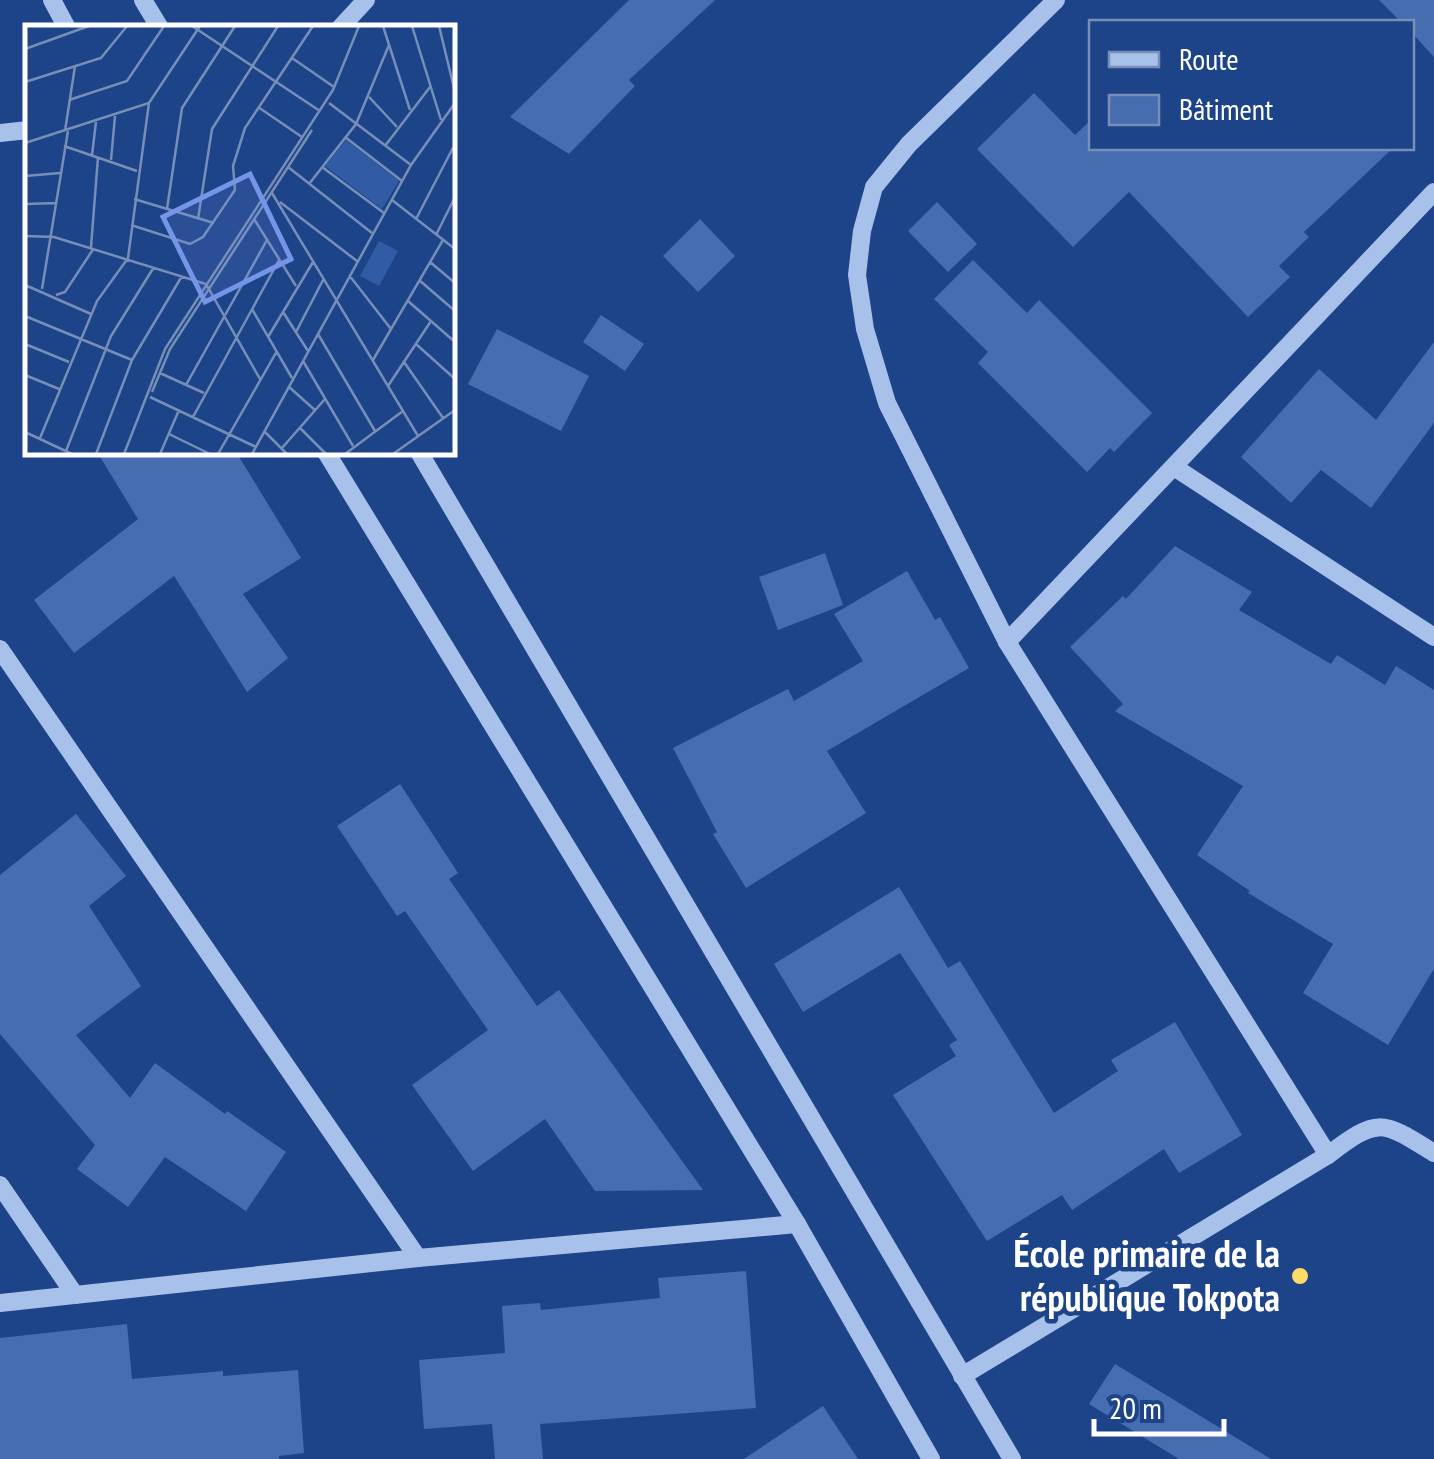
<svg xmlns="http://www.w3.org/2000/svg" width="1434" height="1459" viewBox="0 0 1434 1459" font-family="'PT Sans Narrow',sans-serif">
<rect width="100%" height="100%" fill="#1d4488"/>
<g fill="#466db0">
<polygon points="629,0 715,0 629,80 635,86 569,154 510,117"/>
<polygon points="1379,0 1434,0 1434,57 1412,33 1412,22 1401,22"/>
<polygon points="1034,93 1075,135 1092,119 1092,148 1393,148 1304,232 1309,237 1279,266 1290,277 1248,317 1129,192 1073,247 977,149"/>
<polygon points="937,202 977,244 948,272 908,231"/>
<polygon points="700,219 735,256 698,292 663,256"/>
<polygon points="973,260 1027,313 1039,300 1152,413 1114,452 1110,448 1087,472 978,363 988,352 934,299"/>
<polygon points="601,315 644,344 625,371 583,342"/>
<polygon points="497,329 589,376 561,431 468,384"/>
<polygon points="1434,342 1434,423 1371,508 1321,470 1291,503 1241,457 1319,369 1376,420"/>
<polygon points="97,452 236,452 301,558 243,594 288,658 247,692 174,576 74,653 34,600 138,519"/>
<polygon points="1175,546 1252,592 1239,610 1331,664 1337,655 1385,685 1396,666 1434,690 1434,969 1388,1045 1303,993 1333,944 1248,893 1250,891 1197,855 1243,786 1115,711 1123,704 1070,647 1123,596 1126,599"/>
<polygon points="825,553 843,605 778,630 759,577"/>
<polygon points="907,571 935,620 940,617 969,668 827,751 866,813 746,888 713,834 717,832 673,748 788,689 794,701 863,661 834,614"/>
<polygon points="400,784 458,873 449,879 537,1006 559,990 703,1190 595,1191 545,1119 473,1171 412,1085 488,1030 405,911 397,916 337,826"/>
<polygon points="76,814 126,876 89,906 141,986 76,1035 130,1098 155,1063 225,1114 227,1111 286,1152 246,1211 165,1157 128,1207 77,1169 95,1145 0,1034 0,875"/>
<polygon points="899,887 948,968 960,961 1054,1113 1118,1071 1111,1060 1175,1022 1242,1135 1179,1173 1164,1149 1072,1210 1062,1195 987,1241 893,1095 956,1056 949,1045 957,1040 900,953 803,1012 774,964"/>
<polygon points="746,1271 756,1408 540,1424 543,1459 495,1459 492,1424 424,1429 419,1360 505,1353 502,1306 540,1303 541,1310 660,1298 658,1278"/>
<polygon points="127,1324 132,1379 223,1371 223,1376 298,1370 304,1453 279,1456 279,1459 0,1459 0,1338"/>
<polygon points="1115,1364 1271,1459 1179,1459 1089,1404"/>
<polygon points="823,1406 858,1459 744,1459 808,1416"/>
</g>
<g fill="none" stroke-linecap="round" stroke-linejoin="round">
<g stroke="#a7c1eb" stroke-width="18">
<polyline points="52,0 67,28"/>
<polyline points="143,0 160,28"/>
<path d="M1056 0 909 144 874 187 862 231 857 275 865 329 887 403 1007 642 1328 1155C1378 1117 1381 1120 1434 1153"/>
<polyline points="340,28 366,0"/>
<polyline points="0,133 28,130"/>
<polyline points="326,452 797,1224 931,1459"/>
<polyline points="419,452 1012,1459"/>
<polyline points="1174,467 1434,637"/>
<polyline points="1007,642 1434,192"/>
<polyline points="0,649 418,1258"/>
<polyline points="0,1185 75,1295"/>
<polyline points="0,1303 418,1258 797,1224"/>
<polyline points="962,1376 1328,1155"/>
</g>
</g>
<circle fill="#fbdb65" stroke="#1d4488" stroke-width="4" cx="1300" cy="1276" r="10"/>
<g text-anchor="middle" stroke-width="9" stroke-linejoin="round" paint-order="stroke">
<g font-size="38" font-weight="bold" fill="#fff" stroke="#1d4488" text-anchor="end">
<text x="1280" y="1267">École primaire de la<tspan x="1280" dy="44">république Tokpota</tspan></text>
</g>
</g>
<g transform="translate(25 25)">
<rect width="430" height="430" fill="#1d4488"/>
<path d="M321 115 374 156 357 184 300 141ZM354 216 373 226 354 261 335 251Z" fill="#315ca5"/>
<path fill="none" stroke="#778fb8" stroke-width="2.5" d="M167 1 295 86M358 1 385 85M387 1 416 95M414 1 430 67M0 24 64 1M267 33 309 62M0 57 76 33 102 1M344 72 372 102M44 75 102 56 139 1M304 78 386 140M233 82 277 112M40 106 50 41M320 112 377 156M0 118 124 78 175 1M39 121 112 146M360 121 405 62M67 130 71 97M86 135 90 91M263 142 347 208M297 142 359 188M0 151 35 148M284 159 331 99 364 20M247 168 393 411M109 174 189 198M367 175 430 224M255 177 332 236M0 179 32 178M142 184 157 83 210 1M173 194 187 104 253 1M229 194 271 261M391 194 430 119M106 200 165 219 178 212 210 165 208 141 220 103 288 1M411 210 430 172M0 211 29 212 181 259 235 354M66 222 73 132M405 237 430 258M324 250 366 304M394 255 430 286M0 260 66 289M17 264 43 106M31 270 40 267 69 223M383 276 430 317M227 284 267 353M258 287 283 326M0 291 107 335M271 307 298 255M293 309 350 406M243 312 288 237M0 319 44 337M391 319 430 354M348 335 418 215M278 336 328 421M379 337 418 393M135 348 179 368M0 350 34 364M161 360 242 215M263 361 291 386M363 361 406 296M127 367 145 324 287 105M125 372 231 422M168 392 254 235M275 403 301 429M239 406 262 429M0 407 47 429M144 409 185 429M15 413 72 276 103 233 124 78M257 423 300 374M41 426 86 311 129 242M71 429 107 335 157 251M99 429 140 324 308 65 334 1M135 429 154 385M193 429 252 326M227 429 386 140 430 78M320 429 378 386M368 429 430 385"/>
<path fill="#7795e8" fill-opacity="0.15" stroke="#7795e8" stroke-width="5" d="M225 149 266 234 180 277 138 192Z"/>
<rect width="430" height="430" fill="none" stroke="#fff" stroke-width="5"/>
</g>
<rect x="1089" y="20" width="325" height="130" fill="#1d4488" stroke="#778fb8" stroke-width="2.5"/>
<rect x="1109" y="52" width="50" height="15" fill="#a7c1eb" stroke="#778fb8" stroke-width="2.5"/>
<text x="1179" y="70" font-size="30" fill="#ffffff">Route</text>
<rect x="1109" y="95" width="50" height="30" fill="#466db0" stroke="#778fb8" stroke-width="2.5"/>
<text x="1179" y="120" font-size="30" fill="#ffffff">Bâtiment</text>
<path d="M1094 1419v15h130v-15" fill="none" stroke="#ffffff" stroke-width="5"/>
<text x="1109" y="1419" font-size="30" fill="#ffffff" stroke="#1d4488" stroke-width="8" paint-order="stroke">20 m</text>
</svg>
